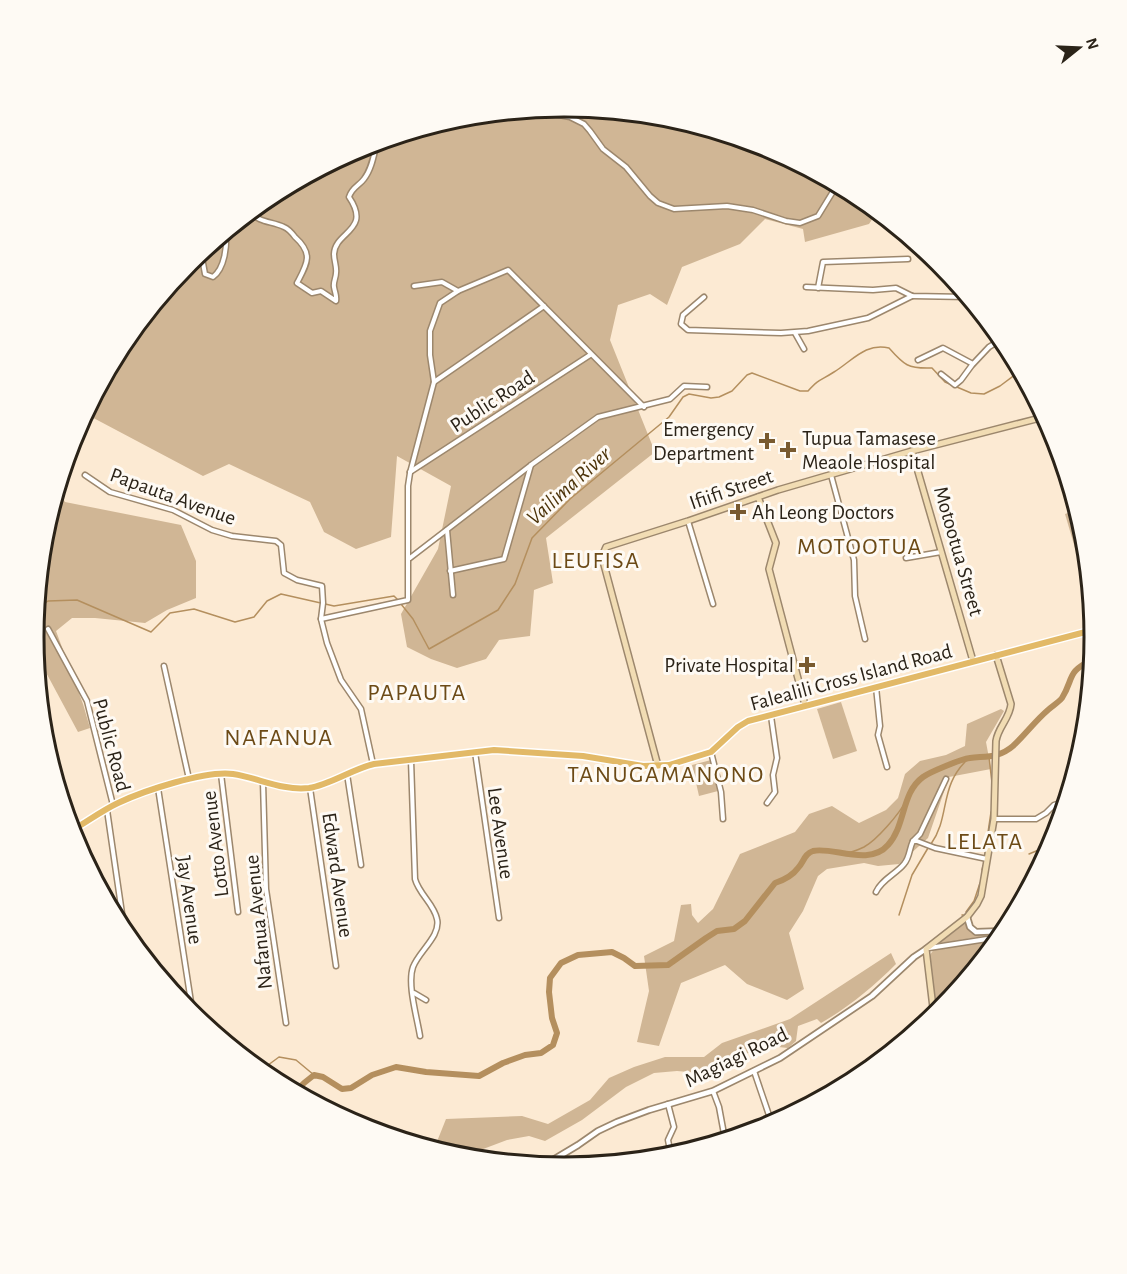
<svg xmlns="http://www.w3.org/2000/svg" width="1127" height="1274" viewBox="0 0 1127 1274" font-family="'Alegreya Sans',sans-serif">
<rect width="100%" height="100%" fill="#fcead3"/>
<g fill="#d0b695">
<polygon points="564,107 667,117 767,147 859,196 866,202 873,218 869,224 805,242 803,229 765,219 740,244 682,267 667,305 650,294 618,305 610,340 655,452 546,538 553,583 534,590 530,636 499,640 486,659 457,668 431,659 407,647 401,614 438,549 451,486 397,456 391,537 356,549 324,532 310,502 229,464 203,476 84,413 123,342 189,262 269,196 361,147 460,117"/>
<polygon points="57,489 65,502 181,525 196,561 196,598 167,610 145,623 95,618 72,618 56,631 83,704 90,728 78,732 35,652 33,637 43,533"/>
<polygon points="1077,510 1085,545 1075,548 1065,514"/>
<polygon points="841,702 857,751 833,759 817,709"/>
<polygon points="1001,709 1004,711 986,742 991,769 949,777 928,838 899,864 878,866 864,863 827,869 818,876 803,911 789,933 804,989 787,1000 747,984 725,965 681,983 659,1046 637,1042 649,991 644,956 674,941 681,905 691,904 692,915 698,923 713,909 740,854 795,832 809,814 832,806 859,823 886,810 898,798 905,774 920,761 946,755 965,746 967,724"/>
<polygon points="711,760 718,791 699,796 692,765"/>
<polygon points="964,923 975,934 1003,933 936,944"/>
<polygon points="988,942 988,951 936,1014 928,958 934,949"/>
<path d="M891 953 896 964C873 987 849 1007 821 1023L817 1019 798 1026 796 1041 788 1048 769 1046 748 1053 724 1071 700 1073 677 1071 654 1073 626 1087 582 1120 545 1141 529 1136 507 1140 462 1157 434 1149 446 1119 522 1116 548 1124 590 1100 609 1078 634 1067 665 1057H704L722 1043 790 1019Z"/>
</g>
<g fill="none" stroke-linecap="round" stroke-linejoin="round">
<g stroke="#b48f5e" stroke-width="1.5">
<path d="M401 604 413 619 429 649 498 610 515 584 532 538 570 499 669 417 683 397 689 394 711 398 719 397 732 391 747 375 752 373 800 391H808C820 378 820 381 834 372 852 361 866 342 889 348 904 365 908 369 932 368L945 382 971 393 984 394 1000 386 1020 371"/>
<polyline points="36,609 48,601 77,600 151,632 170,613 194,609 235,622 254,617 267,601 281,594 334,606 394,596 398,600"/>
<polyline points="989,757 992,783"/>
<polyline points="987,839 991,812"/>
<path d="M931 844C951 816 938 786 969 758"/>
<path d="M845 854C851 852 858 850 864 847 877 840 899 814 906 801"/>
<polyline points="1029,854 1041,849 1054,837"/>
<polyline points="985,856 987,842"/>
<polyline points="984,862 984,861"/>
<polyline points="982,870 983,866"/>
<polyline points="966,912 974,901 980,883"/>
<polyline points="899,915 912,875 928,848"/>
<polyline points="962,915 963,915"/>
<polyline points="260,1071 279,1057 296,1060 314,1075"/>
</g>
<path stroke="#b48f5e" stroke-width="6" d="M295 1092 304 1083 314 1075 323 1077 342 1089 351 1088 372 1075 396 1067 426 1072 479 1076 503 1063 525 1055 541 1053 553 1045 557 1033 552 1018 549 992 550 978 561 963 578 955 612 952 624 958 635 966 668 965 706 938 717 931 734 929 745 921 775 883C784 880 793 875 798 868 804 862 804 854 813 851 832 846 869 867 888 845 906 825 901 793 923 777 930 772 961 759 970 758 987 756 999 758 1013 746 1025 735 1035 721 1048 710 1052 706 1058 703 1062 698 1074 679 1066 672 1092 660"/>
<defs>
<g id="minor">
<polyline points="531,110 570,117 584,124 590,131 603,149 626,167 650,196 658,203 674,209 727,206 753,210 786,221 800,223 818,216 837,185"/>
<path d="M250 212C260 223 271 221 284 227 289 229 292 233 295 237 314 254 307 264 297 283L312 293 321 291 336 301C337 296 335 293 334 287 333 282 336 278 336 273 337 267 334 261 334 254 335 231 372 231 349 197 352 187 359 186 364 179 372 169 374 154 377 142"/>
<path d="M198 254 203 263 205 274 213 277C225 268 227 246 226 231"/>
<polyline points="414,286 442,282 458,291"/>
<polyline points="806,287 873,290 896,288 912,296 967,297"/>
<polyline points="818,288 823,262 908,259"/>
<polyline points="704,297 683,315 681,324 688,330 781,333 808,331 868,318 912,296"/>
<polyline points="795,333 804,349"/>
<polyline points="918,360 943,348 973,364 989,347 1002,339"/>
<polyline points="941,374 955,385 961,380 972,365"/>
<polyline points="434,382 544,306"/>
<polyline points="410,472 590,355"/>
<polyline points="85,475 110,492 173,510 212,530 232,536 276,541 281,545 284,573 297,580 322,586 323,603 321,619 327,643 341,680 361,709 373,764"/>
<polyline points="831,475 854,560 855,596 865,639"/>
<polyline points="688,521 713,604"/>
<polyline points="447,530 453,595"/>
<polyline points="410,558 531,465 598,417 670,399 684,386 707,387"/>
<polyline points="906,558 941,552"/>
<polyline points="450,571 504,559 531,465"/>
<polyline points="321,619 408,600 408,486 410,473 434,382 430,355 430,331 440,303 458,291 508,270 644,407"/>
<polyline points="48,629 87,701 113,805"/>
<polyline points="164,666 189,779"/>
<polyline points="876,687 880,726 878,735 887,767"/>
<polyline points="43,737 46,751"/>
<polyline points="475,752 499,918"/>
<polyline points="711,752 721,792 723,819"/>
<path d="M411 760 415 879C419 894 434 904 437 919 441 936 419 951 413 967 407 984 417 1017 420 1036"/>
<polyline points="221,774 238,912"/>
<polyline points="347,774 361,865"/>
<polyline points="263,782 266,889 286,1023"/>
<polyline points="158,788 193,1015"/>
<polyline points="310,788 336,966"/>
<polyline points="767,803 775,792 773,775 777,758 771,716"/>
<polyline points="107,810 125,934"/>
<polyline points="994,819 1036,819 1046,813 1054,805 1066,801"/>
<polyline points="913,841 920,834 946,779"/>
<path d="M876 892C881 880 896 874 904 864 910 857 909 849 913 841H917L935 848 987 859"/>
<polyline points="929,948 1000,937"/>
<polyline points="414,993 426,1000"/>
<polyline points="754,1071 772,1124"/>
<polyline points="713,1091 719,1107 724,1134"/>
<polyline points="668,1104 674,1127 668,1140 669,1145"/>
</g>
<g id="tertiary">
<polyline points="967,917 970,927 976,932 1005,931"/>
<polyline points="543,1166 578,1145 598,1131 617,1122 649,1110 713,1091 780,1058 872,996 914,957 926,949"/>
</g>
<g id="secondary">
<polyline points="912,451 973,661"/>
<polyline points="758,497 776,543 769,569 805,705"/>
<polyline points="658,766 603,561 603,554 606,547 688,521 778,490 912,451 1044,417"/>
<path d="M934 1016 926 949 967 917 977 904 981 896 994 819 996 741C998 727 1010 718 1011 704L996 655"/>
</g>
<path id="primary" d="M71 831C87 822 101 811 118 803 143 791 206 770 233 774 259 778 282 791 309 788 330 785 352 769 374 764L494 750 583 756 643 766 669 765 711 752 738 727 748 721 1093 630"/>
</defs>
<use href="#minor" stroke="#9c876d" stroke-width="7"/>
<use href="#tertiary" stroke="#9c876d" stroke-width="8"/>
<use href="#secondary" stroke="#9c876d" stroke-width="8"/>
<use href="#primary" stroke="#fff" stroke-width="9"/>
<use href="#minor" stroke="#fff" stroke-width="4"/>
<use href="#tertiary" stroke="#fff" stroke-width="4.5"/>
<use href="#secondary" stroke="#f1dcb3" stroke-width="5"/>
<use href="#primary" stroke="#e2b967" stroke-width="6"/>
</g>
<g fill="#795a2f" stroke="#fefaf4" stroke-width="2">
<path d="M764 432h6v6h6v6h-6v6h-6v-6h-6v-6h6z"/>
<path d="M785 441h6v6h6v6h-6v6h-6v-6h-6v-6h6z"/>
<path d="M735 503h6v6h6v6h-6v6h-6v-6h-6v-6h6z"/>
<path d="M804 656h6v6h6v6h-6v6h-6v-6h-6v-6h6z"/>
</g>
<g text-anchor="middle" stroke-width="6" stroke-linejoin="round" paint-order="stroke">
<g font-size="21" fill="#2b2318" stroke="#fefaf4">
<text transform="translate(492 401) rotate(-33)" y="7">Public Road</text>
<text transform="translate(731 489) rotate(-19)" y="7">Ifiifi Street</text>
<text transform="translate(173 496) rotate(20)" y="7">Papauta Avenue</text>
<text transform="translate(959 551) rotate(74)" y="7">Motootua Street</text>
<text transform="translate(851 677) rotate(-15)" y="7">Falealili Cross Island Road</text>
<text transform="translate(112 745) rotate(75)" y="7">Public Road</text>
<text transform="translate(501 833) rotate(82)" y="7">Lee Avenue</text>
<text transform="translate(215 844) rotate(-97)" y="7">Lotto Avenue</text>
<text transform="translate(338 875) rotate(82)" y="7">Edward Avenue</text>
<text transform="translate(190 900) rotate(82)" y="7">Jay Avenue</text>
<text transform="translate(258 922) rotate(-96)" y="7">Nafanua Avenue</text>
<text transform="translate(736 1057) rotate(-26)" y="7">Magiagi Road</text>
</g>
<g font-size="21" fill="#2b2318" stroke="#fefaf4" text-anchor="end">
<text x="754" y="436">Emergency<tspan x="754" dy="24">Department</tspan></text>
<text x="802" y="445" text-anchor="start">Tupua Tamasese<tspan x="802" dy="24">Meaole Hospital</tspan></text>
<text x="752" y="519" text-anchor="start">Ah Leong Doctors</text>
<text x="794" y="672">Private Hospital</text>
</g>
<g font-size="22" font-style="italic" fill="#4d340a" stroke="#fefaf4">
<text transform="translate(568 485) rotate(-42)" y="8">Vailima River</text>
</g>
<g font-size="24" letter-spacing="1.5" fill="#6c4a16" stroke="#fefaf4">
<text x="860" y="554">MOTOOTUA</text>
<text x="596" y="568">LEUFISA</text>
<text x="417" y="700">PAPAUTA</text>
<text x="279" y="745">NAFANUA</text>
<text x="666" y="782">TANUGAMANONO</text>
<text x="985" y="849">LELATA</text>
</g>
</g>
<path d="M0 0H1127V1274H0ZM44 637a520 520 0 1 1 1040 0a520 520 0 1 1-1040 0Z" fill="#fefaf4" fill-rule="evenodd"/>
<path fill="none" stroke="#2b2318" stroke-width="3" d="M44 637a520 520 0 1 1 1040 0a520 520 0 1 1-1040 0Z"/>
<g transform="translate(1079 48) rotate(72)" stroke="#fefaf4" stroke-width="4.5" paint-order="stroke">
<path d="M0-4.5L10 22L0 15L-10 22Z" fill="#2b2318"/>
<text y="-9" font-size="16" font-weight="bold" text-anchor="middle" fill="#2b2318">N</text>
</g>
</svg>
